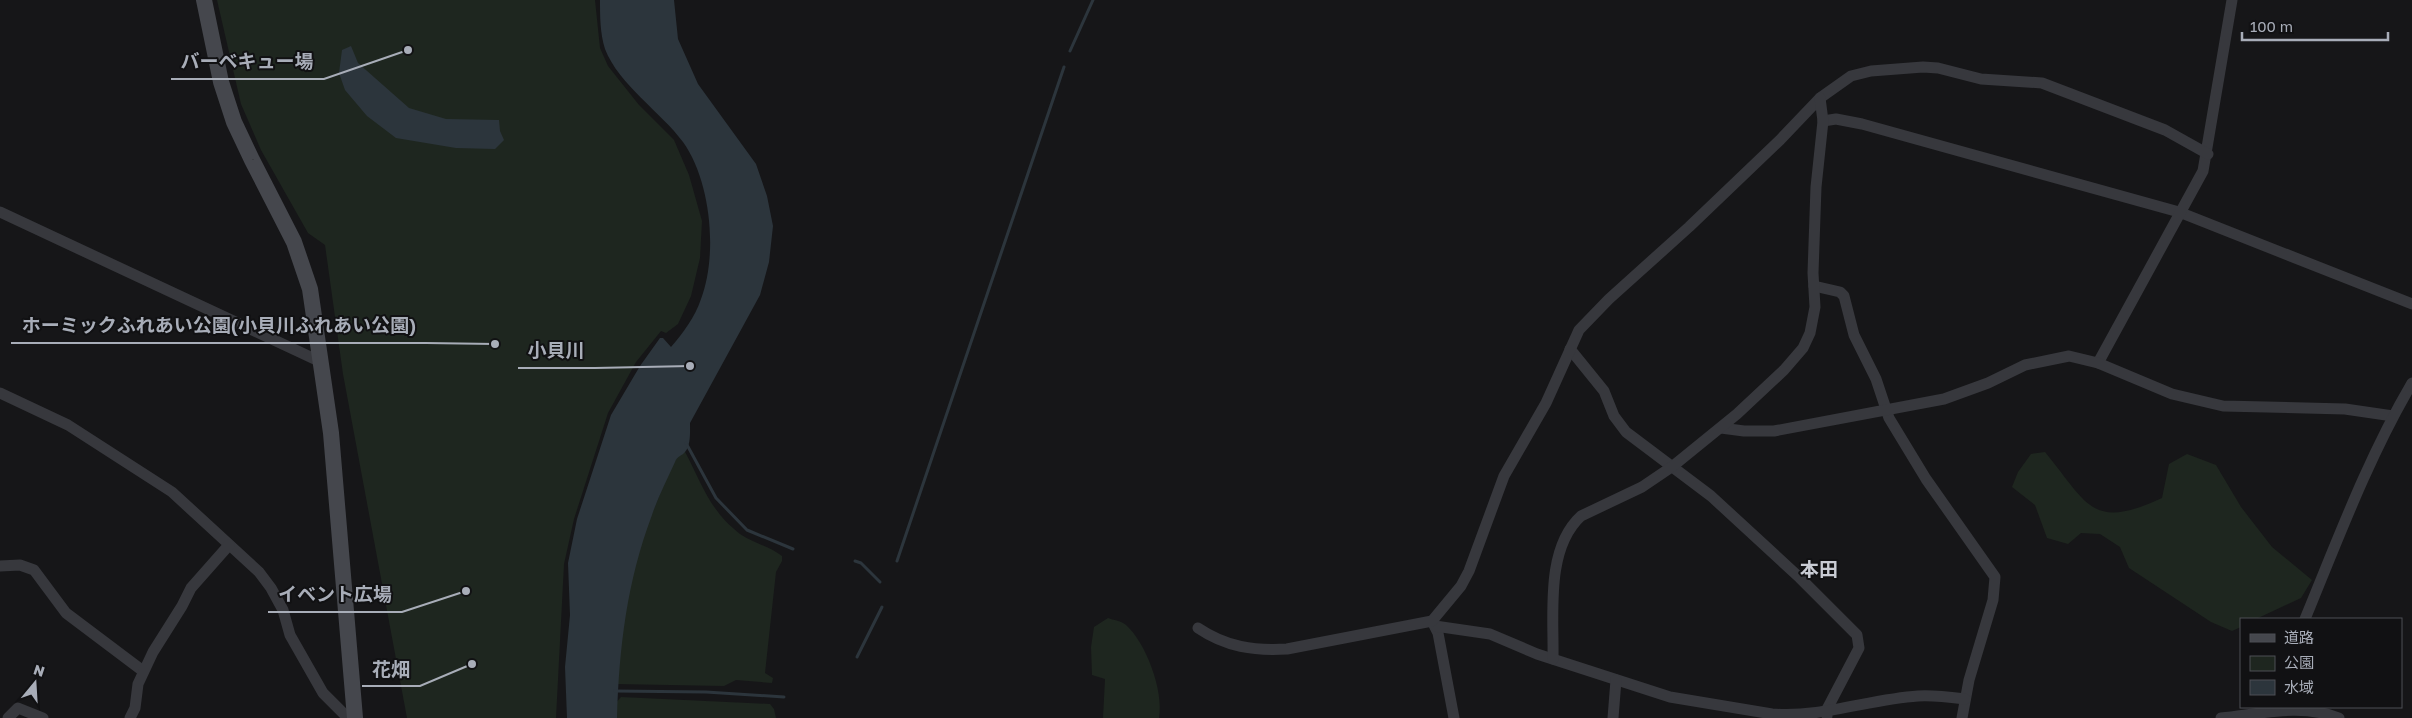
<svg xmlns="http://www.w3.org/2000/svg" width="2412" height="718" viewBox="0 0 2412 718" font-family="'Golos Text','Noto Sans JP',sans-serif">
<rect width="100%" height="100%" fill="#161618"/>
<g fill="#1e261f">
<polygon points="217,0 595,0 600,48 608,66 639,105 674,140 689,175 702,221 700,258 691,296 678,324 666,333 661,331 636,362 608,413 574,519 564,564 556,718 407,718 343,374 325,245 308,233 261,150 241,104"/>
<path d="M684 450C702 483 708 509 740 534 753 543 769 546 782 556V561L776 572 765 673 773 678 772 683 736 680 724 686 615 684 618 648 634 558 677 452Z"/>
<path d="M2045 452C2088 504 2091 531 2162 498L2169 464 2187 454 2216 465 2241 507 2272 547 2312 580 2301 598 2256 619H2241V627L2232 631 2211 622 2129 568 2120 547 2100 534 2081 533 2068 544 2047 538 2035 505 2012 487 2018 472 2031 454Z"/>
<path d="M1108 618C1113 620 1122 621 1126 625 1146 643 1164 691 1159 718H1103L1105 679 1092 675 1091 647 1094 627Z"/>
<polygon points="621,697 770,704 774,709 776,718 614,718 614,705"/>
</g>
<g fill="#2c353c">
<path d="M600 0H674L678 39 698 84 756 164 767 196 773 226 769 262 760 295 690 423C690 431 691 446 685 452 682 456 677 456 675 462 667 480 658 497 652 515 627 581 619 648 617 718H567L565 667 570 615 568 563 577 519 611 415 640 366 660 338H663L671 347C683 333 695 317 701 299 718 254 711 181 683 142 661 112 619 85 605 49 600 33 600 16 600 0Z"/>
<polygon points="351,46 358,63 409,108 446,119 499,120 500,131 504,140 495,149 456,148 396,138 367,116 345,90 339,73 342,50"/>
</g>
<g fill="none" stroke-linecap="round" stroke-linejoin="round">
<g stroke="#2c353c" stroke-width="3">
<polyline points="1070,51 1093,0"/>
<polyline points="686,443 716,498 747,530 793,549"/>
<polyline points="855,561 861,563 880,582"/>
<polyline points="897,561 1064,67"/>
<polyline points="857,657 882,607"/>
<polyline points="615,691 706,692 784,697"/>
</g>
<g stroke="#37383d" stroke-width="11">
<polyline points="1823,121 1836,119 1862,124 2179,212 2412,304"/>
<polyline points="0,212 321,362"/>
<polyline points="1814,286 1840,292 1844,296 1854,335 1876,379 1889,418 1926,479 1995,577 1993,600 1969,680 1962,718"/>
<polyline points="1570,349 1604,391 1614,416 1626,432 1711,496 1800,578 1857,635 1859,648 1826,711 1827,716"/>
<polyline points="2098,363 2203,171 2232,0"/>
<polyline points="0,393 68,425 172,492 259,572 271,588 283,610 290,635 323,693 344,714 355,716"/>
<polyline points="1721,428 1744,431 1774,431 1944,399 1988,383 2025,365 2069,356 2098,363 2172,394 2223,406 2345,409 2393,416"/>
<polyline points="0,566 20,565 34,570 66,613 143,671"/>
<path d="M2305 619C2338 539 2368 458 2412 383"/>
<polyline points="1433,623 1438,633 1454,718"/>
<path d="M1435 626 1490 634 1537 654 1670 697 1772 714C1822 718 1870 699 1918 696 1934 695 1949 697 1965 699"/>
<path d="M1198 628C1226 647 1254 651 1287 649L1432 621 1461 586 1469 571 1504 476 1546 403 1579 330 1609 299 1689 227 1780 140 1820 98 1851 76 1871 71 1923 67 1938 68 1981 79 2042 83 2165 130 2208 154"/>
<path d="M1553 659C1554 615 1545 549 1581 516L1642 487 1673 466 1737 414 1784 370 1803 348 1810 333 1815 307 1813 273 1816 187 1823 121 1820 98"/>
<polyline points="8,718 18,708 43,718"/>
<polyline points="130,718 135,708 138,684 153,652 182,606 191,588 229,545"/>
<polyline points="1613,718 1616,680"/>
<path d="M2221 718C2260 714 2301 703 2339 718"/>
</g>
<polyline stroke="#45474d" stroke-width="16" points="204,0 221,82 234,122 252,160 294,242 310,289 331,433 355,718"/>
</g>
<g text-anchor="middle" stroke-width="4" stroke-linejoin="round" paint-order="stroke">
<g font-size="19" font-weight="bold" fill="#c9ccd4" stroke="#111113">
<text x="1819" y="576">本田</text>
</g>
</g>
<path fill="none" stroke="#a8adb8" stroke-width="2" d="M408 50L324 79H171M495 344L426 343H11M690 366L595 368H518M466 591L402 612H268M472 664L420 686H362"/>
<g fill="#a8adb8" stroke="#111113" stroke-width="2">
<circle cx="408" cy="50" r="5"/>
<circle cx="495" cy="344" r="5"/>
<circle cx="690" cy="366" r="5"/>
<circle cx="466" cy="591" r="5"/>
<circle cx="472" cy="664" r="5"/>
</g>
<g font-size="19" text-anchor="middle" font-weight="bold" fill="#a8adb8" stroke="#111113" stroke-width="4" stroke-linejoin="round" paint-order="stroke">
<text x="247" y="68">バーベキュー場</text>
<text x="219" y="332">ホーミックふれあい公園(小貝川ふれあい公園)</text>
<text x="556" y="357">小貝川</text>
<text x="335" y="601">イベント広場</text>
<text x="391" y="676">花畑</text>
</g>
<rect x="2240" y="618" width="162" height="90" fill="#111113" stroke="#4d4f55"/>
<rect x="2250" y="634" width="25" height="8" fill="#45474d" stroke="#4d4f55"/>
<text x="2284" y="643" font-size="15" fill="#a8adb8">道路</text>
<rect x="2250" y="656" width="25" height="15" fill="#1e261f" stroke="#4d4f55"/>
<text x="2284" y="668" font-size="15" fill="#a8adb8">公園</text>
<rect x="2250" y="680" width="25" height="15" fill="#2c353c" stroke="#4d4f55"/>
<text x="2284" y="693" font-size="15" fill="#a8adb8">水域</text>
<g transform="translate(35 683) rotate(18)" stroke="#111113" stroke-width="4" paint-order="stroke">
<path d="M0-4L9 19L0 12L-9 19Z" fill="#a8adb8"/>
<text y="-8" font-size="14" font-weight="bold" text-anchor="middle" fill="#a8adb8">N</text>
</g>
<path d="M2242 32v8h146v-8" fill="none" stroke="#a8adb8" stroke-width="2.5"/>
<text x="2250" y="32" font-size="15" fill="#a8adb8" stroke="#111113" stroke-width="4" paint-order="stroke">100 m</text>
</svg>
